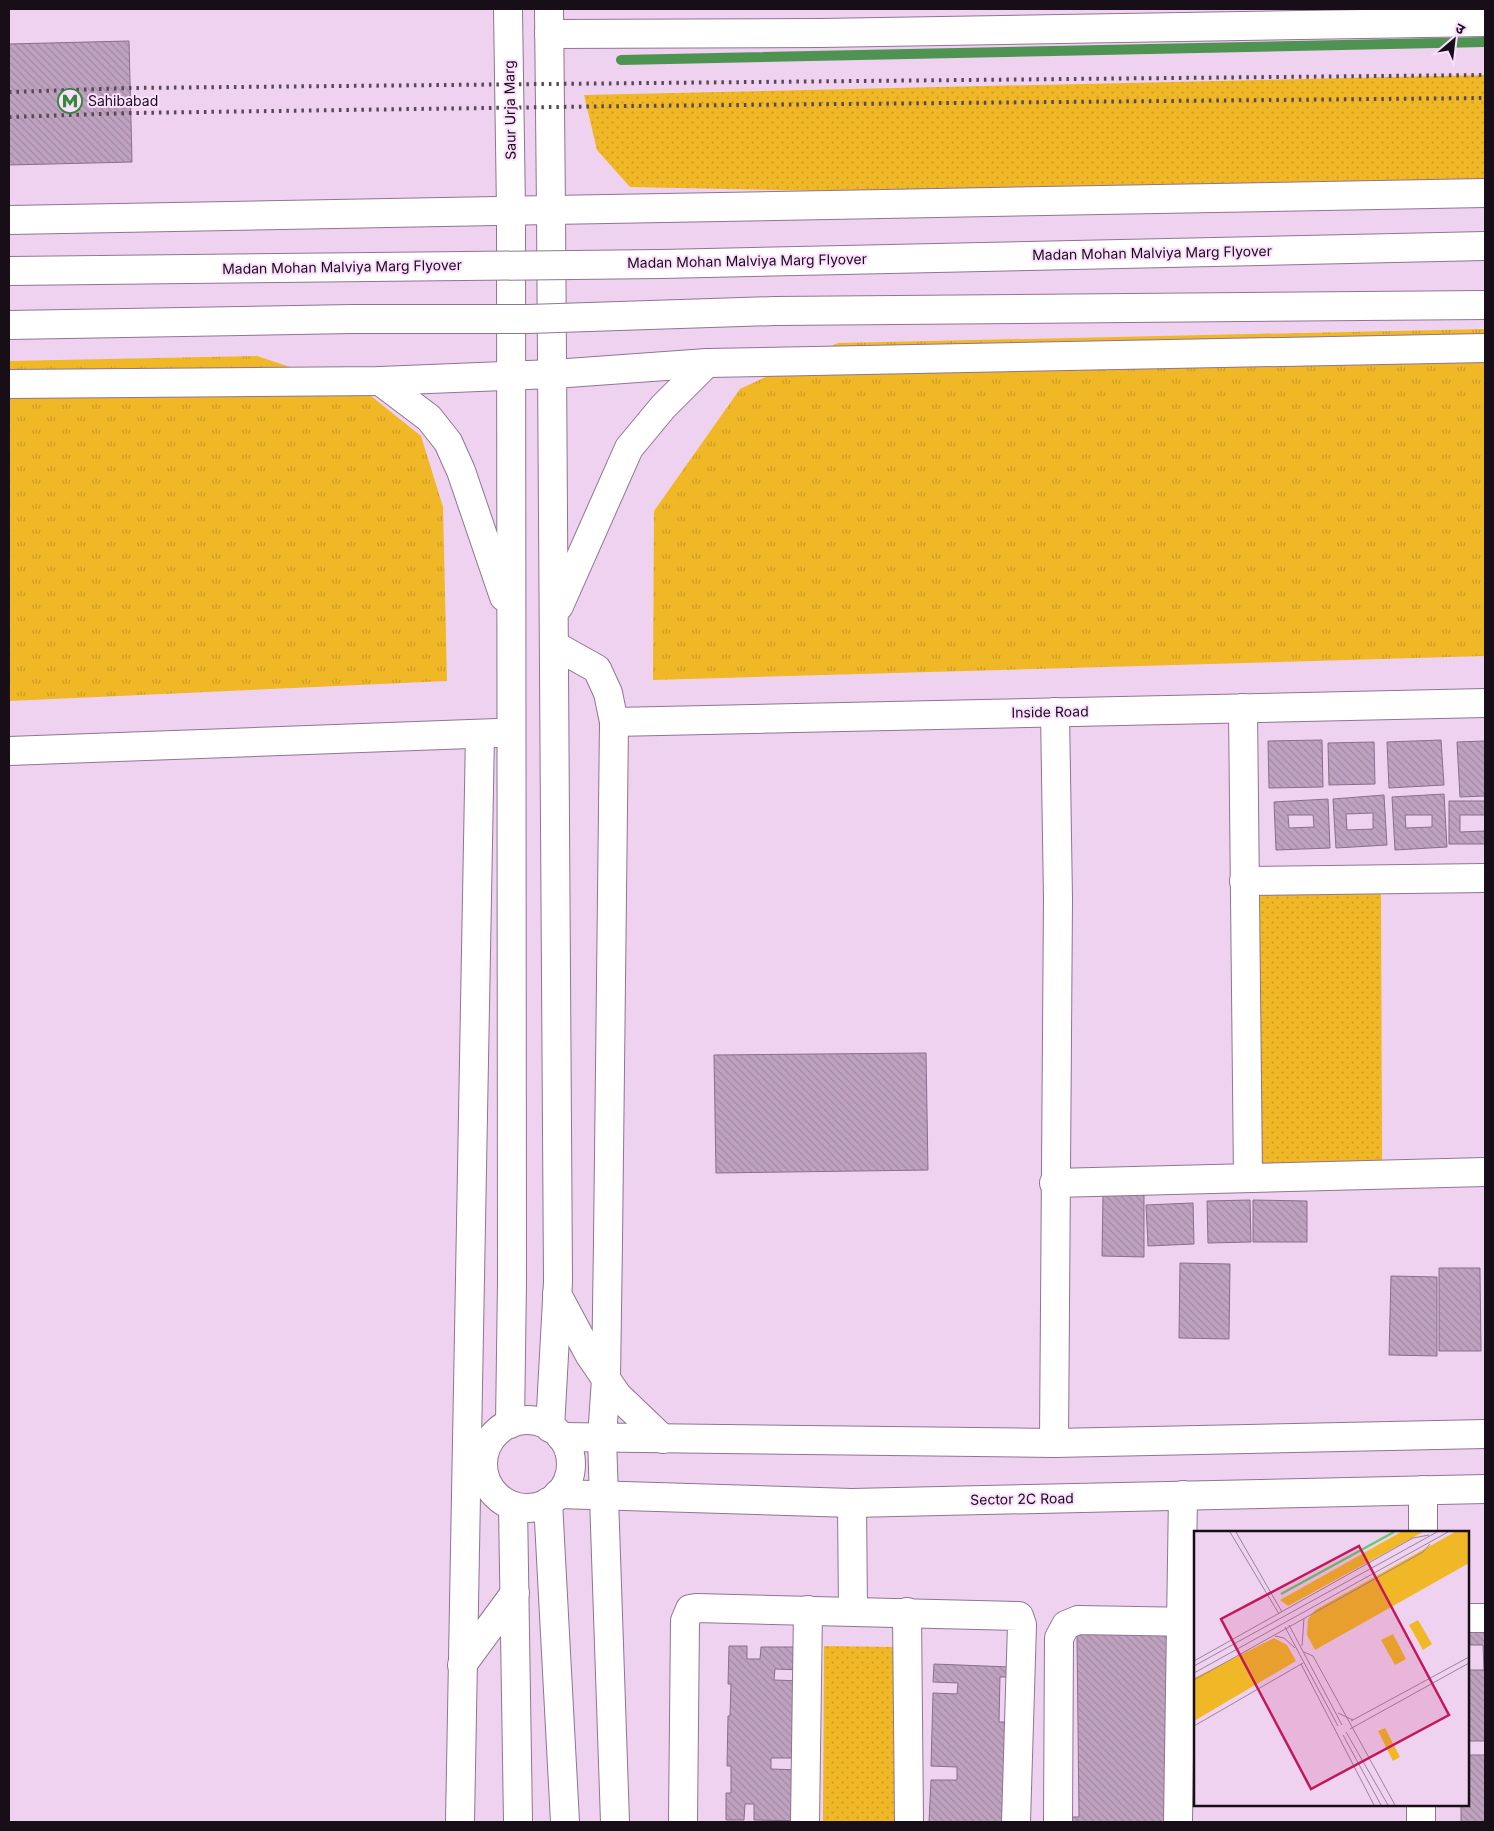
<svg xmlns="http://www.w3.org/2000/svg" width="1494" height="1831" viewBox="0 0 1494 1831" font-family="Inter,'Noto Sans Devanagari',sans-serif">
<defs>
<pattern id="grass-tufts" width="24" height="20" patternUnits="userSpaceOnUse" patternTransform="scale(1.25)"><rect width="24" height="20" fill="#f0b726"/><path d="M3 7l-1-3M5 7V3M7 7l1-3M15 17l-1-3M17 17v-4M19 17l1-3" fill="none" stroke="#cd9c21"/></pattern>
<pattern id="park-dots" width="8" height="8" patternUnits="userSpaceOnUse" patternTransform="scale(1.25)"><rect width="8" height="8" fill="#f0b726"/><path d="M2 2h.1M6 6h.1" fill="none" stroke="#cd9c21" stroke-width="1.8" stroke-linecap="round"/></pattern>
<pattern id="building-back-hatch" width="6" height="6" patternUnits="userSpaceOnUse" patternTransform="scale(1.25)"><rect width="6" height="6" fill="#bea2bf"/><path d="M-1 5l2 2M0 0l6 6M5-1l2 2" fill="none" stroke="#a38aa3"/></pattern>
</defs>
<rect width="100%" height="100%" fill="#efd2f0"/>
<g fill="url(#grass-tufts)">
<polygon points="1485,329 1485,656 653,680 654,511 740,389 838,343"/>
<polygon points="257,356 366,392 421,436 443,507 447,681 9,701 9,361"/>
</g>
<g fill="url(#park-dots)">
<polygon points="1485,75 1485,179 925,193 630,187 597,150 584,95"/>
<polygon points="1381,893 1382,1163 1258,1163 1256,894"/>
<polygon points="824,1646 896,1647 894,1822 823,1822"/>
</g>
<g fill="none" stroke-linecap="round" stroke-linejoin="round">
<polyline stroke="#4e9352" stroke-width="10" points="621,60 1485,42"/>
</g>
<g fill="url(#building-back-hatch)" stroke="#896f8a" fill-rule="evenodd">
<polygon points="129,41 132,162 9,165 9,44"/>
<polygon points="1322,740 1323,787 1269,788 1268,741"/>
<polygon points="1441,740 1444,785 1389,788 1387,742"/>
<polygon points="1485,741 1485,796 1460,797 1457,742"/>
<polygon points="1374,742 1375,784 1329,785 1328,743"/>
<path d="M1444 794 1447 847 1395 850 1392 797ZM1405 815H1432V827L1406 828Z"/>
<path d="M1384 795 1387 845 1336 848 1333 799ZM1373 813V829L1347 830 1346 814Z"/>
<path d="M1328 799 1330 848 1276 850 1274 802ZM1288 815H1313L1314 827 1289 828Z"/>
<polygon points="1449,801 1485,801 1485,815 1460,815 1460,832 1485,831 1485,844 1449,844"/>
<polygon points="926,1053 928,1170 716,1173 714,1055"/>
<polygon points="1103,1194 1144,1194 1144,1257 1102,1256"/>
<polygon points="1250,1200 1251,1242 1208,1243 1207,1201"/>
<polygon points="1253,1200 1307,1201 1307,1242 1253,1242"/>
<polygon points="1193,1203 1194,1244 1148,1246 1146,1205"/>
<polygon points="1180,1263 1230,1264 1229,1339 1179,1338"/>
<polygon points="1439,1268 1480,1268 1481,1351 1439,1351"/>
<polygon points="1391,1276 1437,1277 1437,1356 1389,1355"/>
<polygon points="1468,1621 1485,1621 1485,1741 1468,1741 1468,1670 1484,1670 1483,1645 1468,1645"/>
<polygon points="1168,1632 1170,1822 1070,1822 1070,1817 1079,1817 1077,1633"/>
<polygon points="729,1646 747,1646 747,1659 760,1659 761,1647 803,1647 803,1670 775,1669 774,1680 803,1681 801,1758 771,1758 771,1769 801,1770 800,1821 754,1820 754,1804 745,1804 744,1820 726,1820 726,1793 731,1793 731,1766 727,1766 728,1716 730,1716 731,1684 728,1684"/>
<polygon points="934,1664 1010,1667 1009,1677 1000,1677 999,1722 1008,1722 1005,1822 929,1822 931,1780 957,1780 957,1767 931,1766 933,1693 957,1694 958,1683 933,1682"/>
<polygon points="1468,1755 1485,1755 1485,1822 1461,1822 1461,1805 1468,1805"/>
</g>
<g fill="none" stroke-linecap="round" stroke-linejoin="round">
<defs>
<g id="minor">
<polyline points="508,9 511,211"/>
<polyline points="549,9 551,210"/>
<polyline points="549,34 820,33 1485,22"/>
<polyline points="554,645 597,669 608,693 614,722 608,1241 606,1379 602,1438 615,1822"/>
<polyline points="1243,708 1248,1178"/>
<polyline points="614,722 1485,703"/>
<polyline points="9,751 497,733"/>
<polyline points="1244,881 1485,878"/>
<polyline points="1054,1183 1485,1172"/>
<polyline points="561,1437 1054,1443 1485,1434"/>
<polyline points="1054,1443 1058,899 1055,712"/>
<polyline points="558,1494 852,1503 1485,1489"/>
<polyline points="852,1503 853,1611"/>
<polyline points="1423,1532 1423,1490"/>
<polyline points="907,1612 909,1822"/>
<polyline points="1468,1618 1485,1618"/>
<polyline points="460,1822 480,734"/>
<polyline points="683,1822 685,1621 690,1609 696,1608 1019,1616 1022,1625 1016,1822"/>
<polyline points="805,1822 808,1610"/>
<polyline points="1058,1822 1059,1638 1066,1625 1078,1620 1195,1622"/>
<polyline points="1178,1822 1183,1495"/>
<polyline points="1421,1822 1421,1805"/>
</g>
<g id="major">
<polyline points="9,220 1485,193"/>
<polyline points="380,381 429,418 448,442 461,471 504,597"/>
<polyline points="9,384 380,381 554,374 707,363 1485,348"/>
<polyline points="559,606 629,448 663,407 707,363"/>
<polyline points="557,1294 589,1354 617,1395 663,1439"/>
<circle cx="527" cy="1464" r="44"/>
<polyline points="510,1424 512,1281 511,211"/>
<polyline points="550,1428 558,1282 551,210"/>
<polyline points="548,1502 565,1822"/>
<polyline points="513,1506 518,1822"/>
<polyline points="462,1665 515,1593"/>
</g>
</defs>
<use href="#minor" stroke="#8f7591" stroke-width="30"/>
<use href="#major" stroke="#8f7591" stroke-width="30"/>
<use href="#minor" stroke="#fff" stroke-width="28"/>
<use href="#major" stroke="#fff" stroke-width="28"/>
<g stroke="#574757" stroke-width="4" stroke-dasharray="2.5 5" stroke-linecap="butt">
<polyline points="9,92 130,88 1485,75"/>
<polyline points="9,117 131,113 628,106 1485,98"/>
</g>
<defs>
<g id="major-bridge">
<polyline points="9,271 661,264 1485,246"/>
<polyline points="9,325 352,319 528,319 775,311 1485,305"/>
</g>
</defs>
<use href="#major-bridge" stroke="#8f7591" stroke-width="30" stroke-linecap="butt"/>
<use href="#major-bridge" stroke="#fff" stroke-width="28"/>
</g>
<defs>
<symbol id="metro-ring" viewBox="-11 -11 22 22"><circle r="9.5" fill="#fcdffe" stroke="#328a39" stroke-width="1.5"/><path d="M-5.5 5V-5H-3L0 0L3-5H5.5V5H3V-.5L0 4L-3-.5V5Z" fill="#328a39"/></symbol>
</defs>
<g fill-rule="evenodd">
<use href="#metro-ring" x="56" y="87" width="28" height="28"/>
</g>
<g text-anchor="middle" stroke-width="4" stroke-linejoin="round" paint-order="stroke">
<g font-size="14" fill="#180e18" stroke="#fcdffe" text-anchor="start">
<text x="88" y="106">Sahibabad</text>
</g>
<g font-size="14" fill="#180e18" stroke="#fcdffe">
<text transform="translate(510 110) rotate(-91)" y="5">Saur Urja Marg</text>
<text transform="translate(1152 253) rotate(-1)" y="5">Madan Mohan Malviya Marg Flyover</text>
<text transform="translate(747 261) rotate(-1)" y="5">Madan Mohan Malviya Marg Flyover</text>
<text transform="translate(342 267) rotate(-1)" y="5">Madan Mohan Malviya Marg Flyover</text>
<text transform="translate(1050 712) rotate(-1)" y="5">Inside Road</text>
<text transform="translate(1022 1499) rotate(-1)" y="5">Sector 2C Road</text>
</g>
</g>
<g transform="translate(1194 1531)">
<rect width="275" height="275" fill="#efd2f0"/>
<path d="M261 1H275V32L121 119 113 104 114 88 121 79ZM80 107 93 114 102 130 0 190V147Z" fill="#f0b726"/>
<path d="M207 1H229L94 75 86 69ZM224 89 238 113 229 119 215 94ZM199 103 212 128 201 134 187 109ZM191 197 206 226 199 230 184 200Z" fill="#f0b726"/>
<path fill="none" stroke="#65cc6b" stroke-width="2.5" d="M87 63 200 1"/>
<path fill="none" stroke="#99849a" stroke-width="1" d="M36 1 85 83M42 1 88 81M95 94 148 194M91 96 144 195M81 105 90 107 101 117M108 115 110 87M110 121 119 125 201 274M0 130 219 7 235 4M107 133 180 274M0 135 243 1M0 142 254 1M0 149 229 21 236 13M144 182 159 189M157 190 275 126M0 195 109 132M156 198 275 132M152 201 194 274M149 204 187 274"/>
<path fill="#c2185b" fill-opacity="0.15" stroke="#c2185b" stroke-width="2.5" d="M165 15 255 184 117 258 27 88Z"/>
<rect width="275" height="275" fill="none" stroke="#180e18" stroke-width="2.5"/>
</g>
<rect width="1494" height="1831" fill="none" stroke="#180e18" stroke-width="20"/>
<g transform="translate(1454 40) rotate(28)" stroke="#fcdffe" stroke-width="4" paint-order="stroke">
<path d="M0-4L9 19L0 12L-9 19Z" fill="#180e18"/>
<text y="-8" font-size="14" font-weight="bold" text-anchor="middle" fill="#180e18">उ</text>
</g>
</svg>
